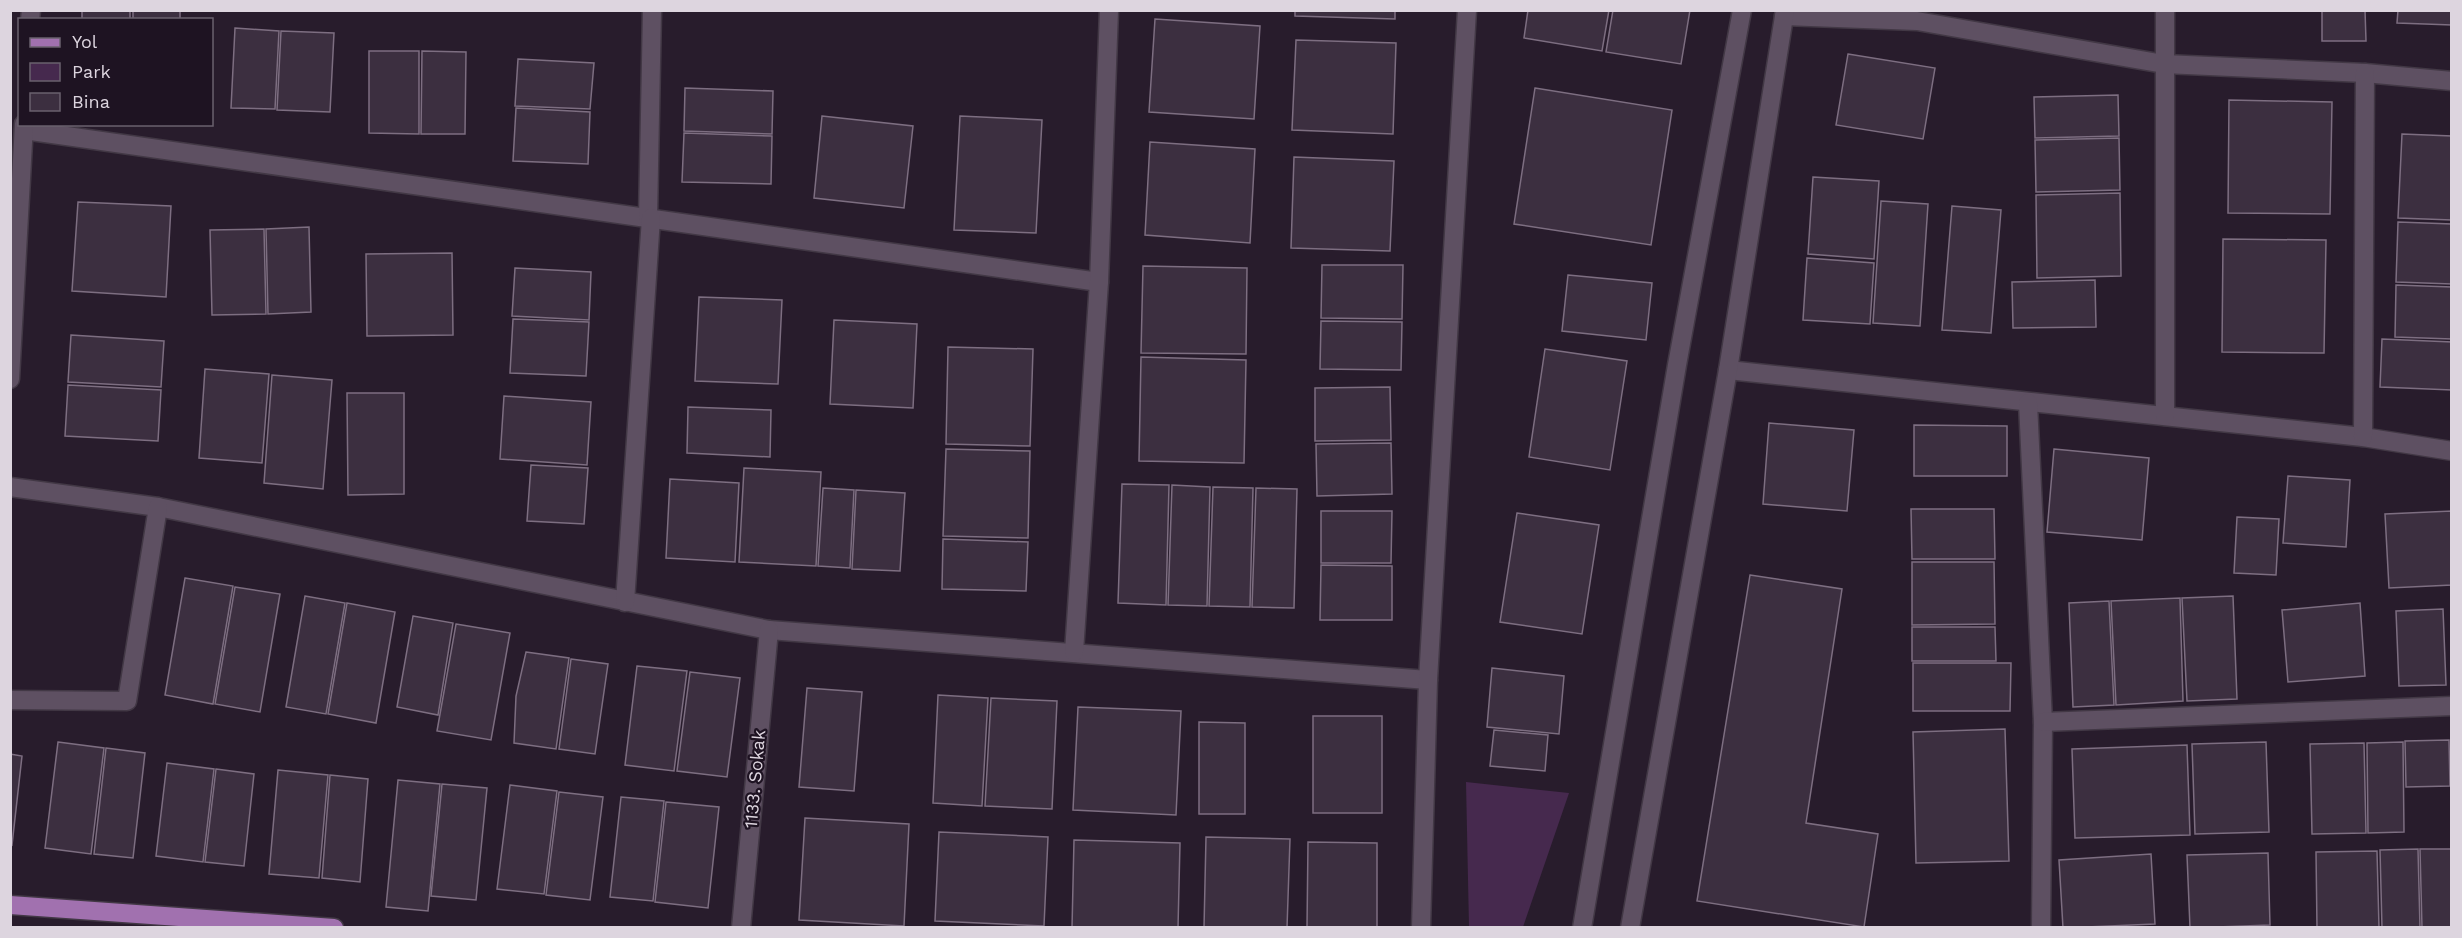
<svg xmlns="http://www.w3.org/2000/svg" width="2462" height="938" viewBox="0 0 2462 938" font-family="'Work Sans',sans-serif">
<rect width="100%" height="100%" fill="#281c2c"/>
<polygon fill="#46294e" points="1466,782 1569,793 1523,927 1469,927"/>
<g fill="#3c2f40" stroke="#7d6e81" stroke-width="1.5">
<rect x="82" y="10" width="48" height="10"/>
<rect x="133" y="10" width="47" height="10"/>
<polygon points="1295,10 1395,10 1395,19 1295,16"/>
<polygon points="1528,10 1609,10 1602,51 1524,38"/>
<polygon points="1613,10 1690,10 1681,64 1606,52"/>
<polygon points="2322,10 2365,10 2366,41 2322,41"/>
<polygon points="2398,10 2452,10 2452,25 2397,23"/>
<polygon points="1155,19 1260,26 1254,119 1149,112"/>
<polygon points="235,28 279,31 275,109 231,108"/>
<polygon points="281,31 334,33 330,112 277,110"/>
<polygon points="1296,40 1396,43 1393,134 1292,130"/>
<polygon points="369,51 419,51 419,134 369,133"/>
<polygon points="422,51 466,52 465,134 421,134"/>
<polygon points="1848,54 1935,68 1923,139 1836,125"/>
<polygon points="518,59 594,63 590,109 515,106"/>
<polygon points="685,88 773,91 772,134 684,131"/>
<polygon points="1535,88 1672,110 1651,245 1514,224"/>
<polygon points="2118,95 2119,136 2035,138 2034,97"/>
<polygon points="2229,100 2332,102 2330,214 2228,213"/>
<polygon points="516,108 590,112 588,164 513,161"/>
<polygon points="822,116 913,126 904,208 814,198"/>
<polygon points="960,116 1042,120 1036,233 954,230"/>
<polygon points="684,133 772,136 771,184 682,182"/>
<polygon points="2402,134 2452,136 2452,220 2398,218"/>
<polygon points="2119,138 2120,190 2036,192 2035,140"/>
<polygon points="1150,142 1255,149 1250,243 1145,235"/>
<polygon points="1294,157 1394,161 1390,251 1291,248"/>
<polygon points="1813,177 1879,181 1874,259 1808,254"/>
<polygon points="2120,193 2121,276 2037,278 2036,195"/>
<polygon points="1881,201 1928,204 1920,326 1873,323"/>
<polygon points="78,202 171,206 166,297 72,291"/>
<polygon points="1952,206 2001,210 1991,333 1942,330"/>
<polygon points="2398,222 2452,224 2452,284 2396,282"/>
<polygon points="309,227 311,312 268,314 266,229"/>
<polygon points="264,229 266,314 212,315 210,230"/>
<polygon points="2223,239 2326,240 2324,353 2222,352"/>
<polygon points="452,253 453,335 367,336 366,254"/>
<polygon points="1807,258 1874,263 1870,324 1803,320"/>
<polygon points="1322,265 1403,265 1402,319 1321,318"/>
<polygon points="1143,266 1247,268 1246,354 1141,353"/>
<polygon points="515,268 591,272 589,320 512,316"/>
<polygon points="1568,275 1652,283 1646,340 1562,331"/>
<polygon points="2095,280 2096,327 2013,328 2012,282"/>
<polygon points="2396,285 2452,287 2452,339 2395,337"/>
<polygon points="699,297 782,300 778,384 695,381"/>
<polygon points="513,319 589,322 586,376 510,373"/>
<polygon points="834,320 917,324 913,408 830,404"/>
<polygon points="1321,321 1402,322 1401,370 1320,369"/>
<polygon points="71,335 164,341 161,387 68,382"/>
<polygon points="2382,339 2452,342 2452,390 2380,387"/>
<polygon points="948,347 1033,349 1030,446 946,444"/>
<polygon points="1545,349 1627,361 1610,470 1529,457"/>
<polygon points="1141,357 1246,360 1244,463 1139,461"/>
<polygon points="205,369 269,374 262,463 199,458"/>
<polygon points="272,375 332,380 323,489 264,483"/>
<polygon points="68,385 161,390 158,441 65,436"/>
<polygon points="1390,387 1391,440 1315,441 1315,388"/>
<polygon points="347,393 404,393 404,494 348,495"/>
<polygon points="504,396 591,402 587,465 500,459"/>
<polygon points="688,407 771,410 770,457 687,453"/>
<polygon points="1769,423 1854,430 1847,511 1763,504"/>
<polygon points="1914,425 2007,426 2007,476 1914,476"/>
<polygon points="1391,443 1392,494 1317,496 1316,444"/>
<polygon points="946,449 1030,451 1028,538 943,536"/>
<polygon points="2054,449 2149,458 2142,540 2047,532"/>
<polygon points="531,465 588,468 584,524 527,521"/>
<polygon points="744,468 821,472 816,566 739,562"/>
<polygon points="2288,476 2350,480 2346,547 2283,543"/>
<polygon points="670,479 739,483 735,562 666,558"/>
<polygon points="1122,484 1169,485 1166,605 1118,603"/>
<polygon points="1172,485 1210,487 1207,606 1168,605"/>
<polygon points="1213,487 1253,488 1250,607 1209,606"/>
<polygon points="823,488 854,490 850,568 818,566"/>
<polygon points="1256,488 1297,489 1294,608 1252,607"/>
<polygon points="856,490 905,493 900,571 852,569"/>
<polygon points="1911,509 1994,509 1995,559 1912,559"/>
<polygon points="1321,511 1392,511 1391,563 1321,563"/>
<polygon points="2452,511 2452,585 2389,588 2385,514"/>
<polygon points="1517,513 1599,525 1582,634 1500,622"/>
<polygon points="2237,517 2279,519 2276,575 2234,573"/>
<polygon points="943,539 1028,542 1026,591 942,589"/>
<polygon points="1912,562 1994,562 1995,624 1912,625"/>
<polygon points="1321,565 1392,566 1392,620 1320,620"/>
<polygon points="1750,575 1842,589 1806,823 1878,834 1864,927 1697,901"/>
<polygon points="185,578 233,586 213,704 165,695"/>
<polygon points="235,587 280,594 260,712 215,704"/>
<polygon points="305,596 345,603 326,714 286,707"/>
<polygon points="2233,596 2237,699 2187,701 2182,598"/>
<polygon points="2180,598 2183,701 2116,705 2111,601"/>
<polygon points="2109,601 2114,705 2073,707 2069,603"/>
<polygon points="347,603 395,612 376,723 328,714"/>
<polygon points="2360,603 2365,676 2288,682 2282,610"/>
<polygon points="2443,609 2446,685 2399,686 2396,611"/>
<polygon points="413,616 453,623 438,715 397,707"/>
<polygon points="456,624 510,633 491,740 437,731"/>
<polygon points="1912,627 1995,627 1996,661 1912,661"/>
<polygon points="526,652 569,658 556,749 514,743 516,696"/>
<polygon points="571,659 608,664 595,754 559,749"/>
<polygon points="1913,663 2011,663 2010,711 1913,711"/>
<polygon points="637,666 687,671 674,771 625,765"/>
<polygon points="1492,668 1564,676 1559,734 1487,727"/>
<polygon points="690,672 740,678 727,777 677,771"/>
<polygon points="807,688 862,692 854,791 799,787"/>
<polygon points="938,695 988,698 982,806 933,803"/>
<polygon points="991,698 1057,701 1052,809 985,806"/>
<polygon points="1078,707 1181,711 1176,815 1073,810"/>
<rect x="1313" y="716" width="69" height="97"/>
<polygon points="1199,722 1245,723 1245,814 1199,814"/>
<polygon points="2005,729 2009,861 1916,863 1913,732"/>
<polygon points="1494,730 1548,735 1545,771 1490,766"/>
<polygon points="2449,740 2450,786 2406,787 2405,741"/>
<polygon points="58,742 104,748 91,854 45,848"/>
<polygon points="2266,742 2269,832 2195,834 2192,744"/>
<polygon points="2403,742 2404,832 2368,833 2367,743"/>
<polygon points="2364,743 2366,833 2312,834 2310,744"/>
<polygon points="2187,745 2190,835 2075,838 2072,749"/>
<polygon points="106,748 145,753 133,858 94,854"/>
<polygon points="10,754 22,756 12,845 10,844"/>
<polygon points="167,763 214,769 203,862 156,856"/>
<polygon points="216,769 254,774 244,866 205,862"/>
<polygon points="278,770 328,775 319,878 269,874"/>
<polygon points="330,775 368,779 360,882 322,878"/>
<polygon points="398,780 440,784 428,911 386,907"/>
<polygon points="442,784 487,788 476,900 431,896"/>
<polygon points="510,785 557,791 544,894 497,889"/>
<polygon points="559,792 603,797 590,900 546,895"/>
<polygon points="621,797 664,801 653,901 610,897"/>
<polygon points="666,802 719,807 708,908 655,902"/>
<polygon points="805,818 909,824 904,926 799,920"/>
<polygon points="939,832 1048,837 1044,926 935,921"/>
<polygon points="1206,837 1290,839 1287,928 1204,928"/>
<polygon points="1074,840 1180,843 1178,928 1072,928"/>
<polygon points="1308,842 1377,843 1377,928 1307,928"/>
<polygon points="2418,849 2420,928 2382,928 2380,850"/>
<polygon points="2420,849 2452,849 2452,928 2422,928"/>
<polygon points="2377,851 2379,928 2317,928 2316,852"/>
<polygon points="2268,853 2270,925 2190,928 2187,855"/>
<polygon points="2151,854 2155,924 2063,928 2059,860"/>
</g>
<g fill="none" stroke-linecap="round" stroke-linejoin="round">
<defs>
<g id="minor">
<polyline points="1784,16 1917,21 2164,64 2365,73 2452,81"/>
<polyline points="30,20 31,10"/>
<polyline points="24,130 1099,282"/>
<polyline points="648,218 652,10"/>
<polyline points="1728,370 2363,437 2452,451"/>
<polyline points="10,379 24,124"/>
<polyline points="2028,403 2043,722 2041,928"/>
<polyline points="2165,416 2165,10"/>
<polyline points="2363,437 2365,73"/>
<polyline points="10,487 158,507 769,630 1428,680"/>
<polyline points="625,602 651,218"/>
<polyline points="1074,652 1099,282 1109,10"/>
<polyline points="10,700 127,701 158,507"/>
<polyline points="2043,722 2452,706"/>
<polyline points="741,928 769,630"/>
<polyline points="1421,928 1428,680 1467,10"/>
<polyline points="1582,928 1677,365 1742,10"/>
<polyline points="1630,928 1728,370 1785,10"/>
</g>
<polyline id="major" points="10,905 334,928"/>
</defs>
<use href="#minor" stroke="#423845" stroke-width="21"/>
<use href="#major" stroke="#423845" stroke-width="21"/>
<use href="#minor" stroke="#5e5062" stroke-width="18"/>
<use href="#major" stroke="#a171af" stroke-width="18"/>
</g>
<g text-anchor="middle" stroke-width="4.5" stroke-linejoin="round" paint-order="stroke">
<g font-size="18" fill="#ddd5df" stroke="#1e1322">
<text transform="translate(755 779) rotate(-85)" y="6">1133. Sokak</text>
</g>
</g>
<rect width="2462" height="938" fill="none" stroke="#ddd5df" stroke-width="24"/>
<rect x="18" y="18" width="195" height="108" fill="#1e1322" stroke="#6a616e" stroke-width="1.5"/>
<rect x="30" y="38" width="30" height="9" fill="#a171af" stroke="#6a616e" stroke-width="1.5"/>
<text x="72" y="48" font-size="18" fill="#ddd5df">Yol</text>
<rect x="30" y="63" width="30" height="18" fill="#46294e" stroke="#6a616e" stroke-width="1.5"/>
<text x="72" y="78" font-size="18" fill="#ddd5df">Park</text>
<rect x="30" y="93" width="30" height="18" fill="#3c2f40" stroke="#6a616e" stroke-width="1.5"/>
<text x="72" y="108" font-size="18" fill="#ddd5df">Bina</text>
</svg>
